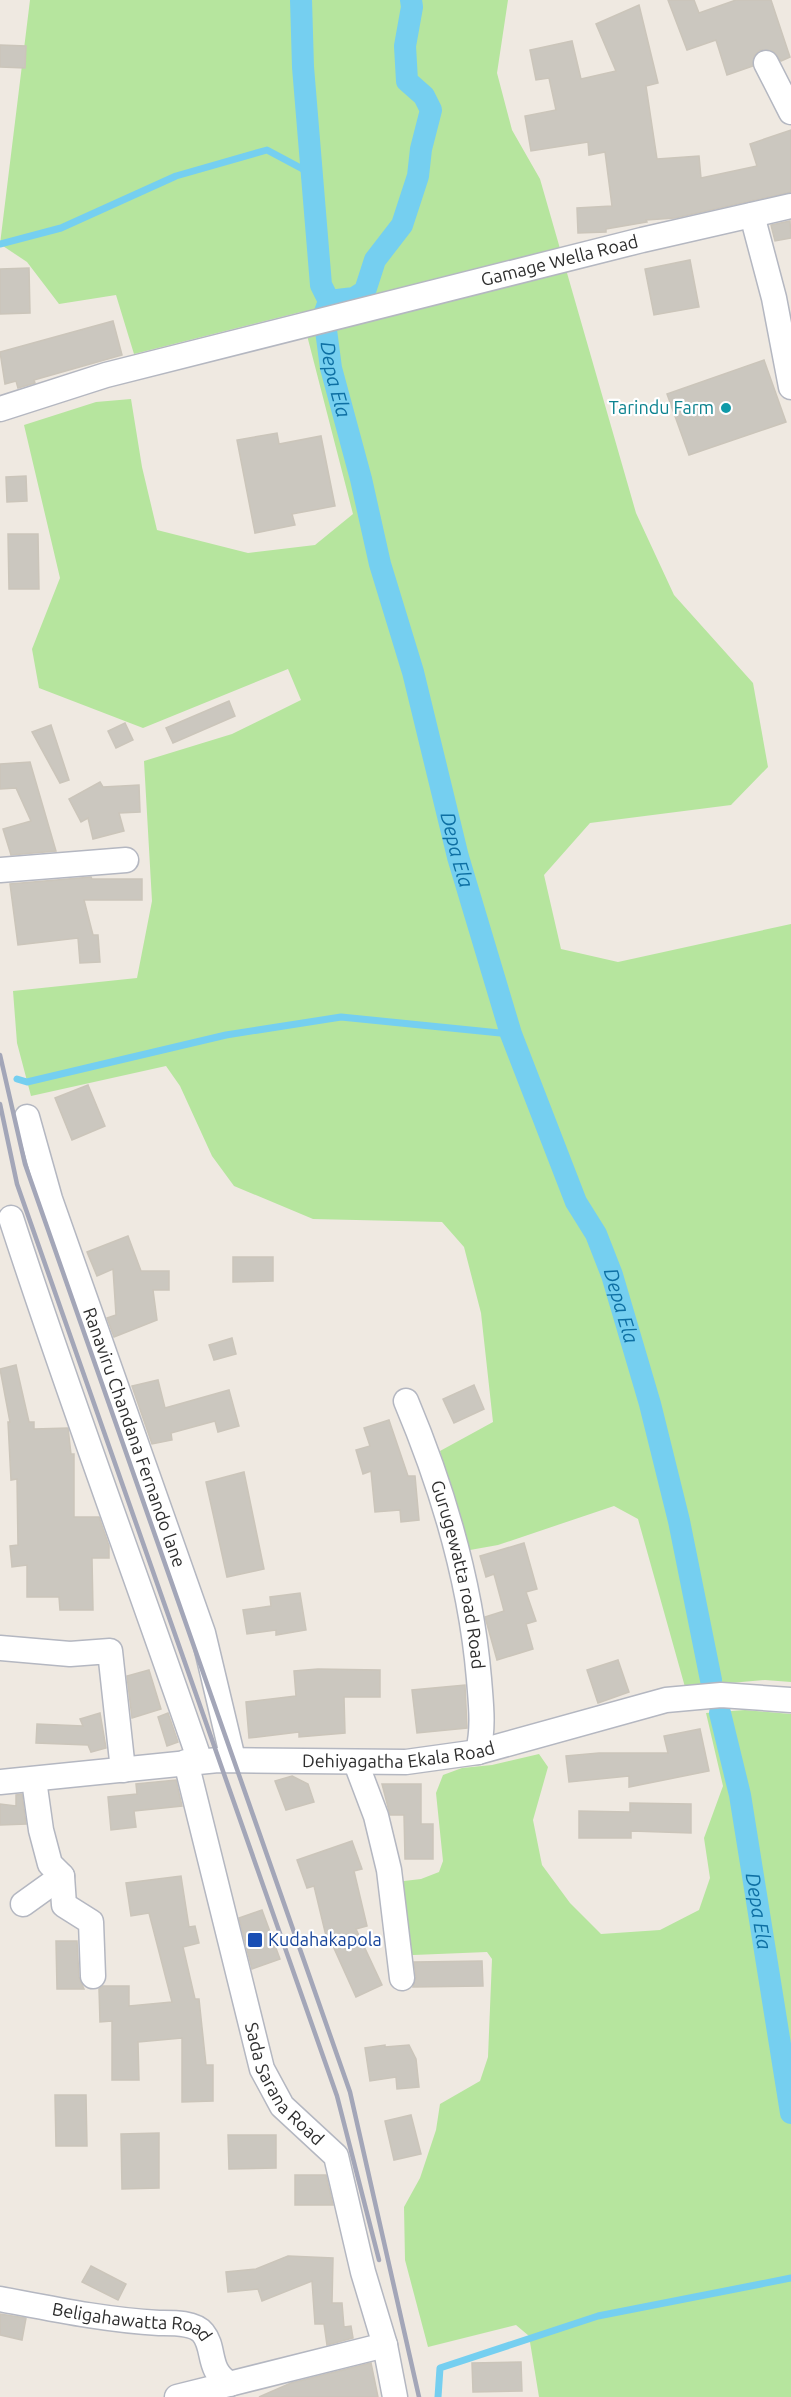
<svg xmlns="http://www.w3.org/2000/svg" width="791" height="2397" viewBox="0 0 791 2397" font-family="Ubuntu,sans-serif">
<rect width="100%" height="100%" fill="#efe9e1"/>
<g fill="#b6e59e">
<polygon points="30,0 508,0 497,73 512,130 540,179 636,513 674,595 753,683 768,767 731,805 590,823 544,875 561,949 618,962 791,924 791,1682 765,1680 685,1687 638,1519 614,1506 498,1545 470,1550 440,1451 493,1422 481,1313 464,1247 442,1222 313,1219 234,1186 212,1156 180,1086 166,1066 31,1096 17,1043 13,991 137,978 152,901 144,761 232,734 301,700 288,669 143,728 39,688 32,649 60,578 24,425 96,402 131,399 142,467 157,530 248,553 315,545 353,514 301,312 134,354 116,295 59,304 27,262 0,244"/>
<polygon points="745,1710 791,1714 791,2397 539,2397 529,2336 516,2325 428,2347 405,2260 404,2207 420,2178 436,2130 440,2104 480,2081 488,2057 492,1959 487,1952 389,1956 387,1883 421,1879 439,1872 443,1861 436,1793 443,1775 462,1768 492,1765 539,1754 548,1767 533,1820 542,1865 570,1903 601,1934 660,1930 699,1910 710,1878 704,1838 723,1786 706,1713"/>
</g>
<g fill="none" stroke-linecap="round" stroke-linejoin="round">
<g stroke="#75cff0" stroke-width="7">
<polyline points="0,244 61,228 176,176 267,150 312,174"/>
<polyline points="17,1079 27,1082 226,1035 341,1017 511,1034"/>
<polyline points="438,2397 440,2368 598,2316 791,2278"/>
</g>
<g stroke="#75cff0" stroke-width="22">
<path id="s1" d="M301 0 303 67 321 285 329 301 324 315 331 368 361 479 380 564 413 672 458 857 511 1034 576 1202 596 1234 612 1275 650 1404 679 1521 711 1680"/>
<polyline points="329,301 354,298 365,291 375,260 402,225 418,176 421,149 431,110 424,96 407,81 405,46 412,7 411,0"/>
<path id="s2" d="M720 1713 740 1795 791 2113"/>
</g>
</g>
<g fill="#cbc7bf" stroke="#cbc5ba" stroke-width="1.5">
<polygon points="668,0 694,0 699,13 736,0 771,0 790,57 781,61 773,51 760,50 754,56 753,66 727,75 716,40 687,50"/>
<polygon points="639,5 658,83 646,86 657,159 699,156 701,178 757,166 750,144 791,130 791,192 675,218 646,220 647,222 606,229 606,232 578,233 577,208 612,206 605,152 589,155 588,142 531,151 525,116 556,110 549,78 536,80 530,50 572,41 581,79 616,71 596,24"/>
<polygon points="0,45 26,46 25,68 0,67"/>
<polygon points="790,221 791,238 775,241 771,225"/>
<polygon points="690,260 699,307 654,315 645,269"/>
<polygon points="29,268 30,313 0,314 0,269"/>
<polygon points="113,321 122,355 34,380 35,383 18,388 16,381 5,384 0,352"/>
<polygon points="764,360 786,422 689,455 667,394"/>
<polygon points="277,433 279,444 321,436 335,506 292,514 295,525 255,533 237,440"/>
<polygon points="26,476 27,501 7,502 6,477"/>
<polygon points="8,534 38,534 39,589 9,589"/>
<polygon points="229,701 235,716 173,743 166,728"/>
<polygon points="125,723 133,740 116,748 108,731"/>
<polygon points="51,725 69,780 60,783 32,732"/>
<polygon points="30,762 56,851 11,855 3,829 31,821 16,788 0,789 0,764"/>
<polygon points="100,782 103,787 139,785 140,812 119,813 124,831 93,839 88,818 81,822 69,799"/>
<polygon points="91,877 92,879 142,879 142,900 84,900 93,935 98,935 100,962 80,963 78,938 18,945 10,884"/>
<polygon points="88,1085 105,1126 72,1140 55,1098"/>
<polygon points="128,1236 141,1271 169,1271 169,1290 153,1290 157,1320 114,1337 107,1318 116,1315 113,1269 97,1276 87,1252"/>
<polygon points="233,1257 273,1257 273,1281 233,1282"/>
<polygon points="232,1338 236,1354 214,1360 209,1345"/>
<polygon points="16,1365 29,1422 34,1422 34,1429 68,1428 71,1454 74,1454 74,1517 99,1517 109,1546 109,1558 92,1558 93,1610 60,1610 59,1597 27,1597 27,1565 12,1567 10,1546 18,1545 17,1479 11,1480 8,1422 10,1422 0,1369"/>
<polygon points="158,1380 165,1408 229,1390 239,1426 218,1432 215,1421 171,1433 172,1440 152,1444 132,1386"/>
<polygon points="474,1385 484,1409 454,1423 443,1399"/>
<polygon points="389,1420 408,1476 415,1476 419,1520 401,1522 400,1510 375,1512 371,1471 363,1474 356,1450 370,1446 364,1428"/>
<polygon points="244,1472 264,1569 227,1577 206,1482"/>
<polygon points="524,1543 537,1589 526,1592 536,1621 526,1624 533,1649 497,1660 485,1617 504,1611 494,1574 486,1577 480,1556"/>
<polygon points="300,1593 306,1630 276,1635 276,1630 247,1634 243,1610 271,1606 270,1597"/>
<polygon points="618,1660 629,1692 598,1703 587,1670"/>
<polygon points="318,1669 380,1670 380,1697 344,1697 345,1733 299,1737 299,1732 249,1738 246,1702 296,1696 294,1671"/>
<polygon points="149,1670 161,1709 132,1718 127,1676"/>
<polygon points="465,1685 467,1728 417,1733 412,1690"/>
<polygon points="100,1713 106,1748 91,1752 88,1745 36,1743 37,1724 83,1726 80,1719"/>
<polygon points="168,1713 178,1742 167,1746 158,1717"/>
<polygon points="700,1729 709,1771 629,1787 629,1776 569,1782 566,1756 599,1753 668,1753 664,1736"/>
<polygon points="292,1776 308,1784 314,1802 286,1810 275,1781"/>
<polygon points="176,1780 182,1806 134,1811 136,1827 111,1830 108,1797 137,1794 136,1784"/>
<polygon points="382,1784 421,1784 421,1824 433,1824 433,1859 405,1859 404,1815 390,1815"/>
<polygon points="22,1794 26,1824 0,1825 0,1804 16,1806 16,1795"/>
<polygon points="630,1803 691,1804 691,1833 631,1831 631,1838 579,1838 579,1811 630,1812"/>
<polygon points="352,1841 362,1869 354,1871 367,1926 356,1929 382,1985 356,1997 328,1935 326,1936 314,1886 307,1888 297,1860"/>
<polygon points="181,1876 189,1927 195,1926 199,1943 183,1947 195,1999 199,1999 206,2065 213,2065 213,2101 182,2102 182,2038 138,2042 139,2080 112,2080 112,2021 100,2022 99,1989 103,1986 129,1986 129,2006 172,2002 149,1913 131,1916 126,1883"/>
<polygon points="262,1910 280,1959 252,1969 239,1918"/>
<polygon points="56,1941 77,1941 79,1977 84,1989 57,1989"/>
<polygon points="482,1961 483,1986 413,1987 416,1977 414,1962"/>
<polygon points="385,2045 385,2047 409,2045 416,2059 419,2087 397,2089 396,2077 370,2081 365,2048"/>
<polygon points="55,2095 86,2095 87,2146 56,2146"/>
<polygon points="411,2115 421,2154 394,2160 385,2121"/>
<polygon points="159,2133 159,2188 122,2189 121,2134"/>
<polygon points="228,2135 276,2135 276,2168 229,2169"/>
<polygon points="295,2175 326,2175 333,2205 295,2205"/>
<polygon points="288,2256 333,2258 332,2303 342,2303 344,2327 351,2326 353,2338 327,2345 324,2324 315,2324 312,2281 262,2301 258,2289 228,2292 226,2272 256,2269"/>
<polygon points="91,2266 126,2284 118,2300 82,2282"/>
<polygon points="0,2314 26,2318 22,2340 0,2335"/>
<polygon points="521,2362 522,2391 473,2392 472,2363"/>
<polygon points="371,2363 378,2397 259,2397 291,2383"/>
</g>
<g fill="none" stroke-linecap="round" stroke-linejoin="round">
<defs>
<g id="street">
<polyline points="766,63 791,112"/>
<polyline points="752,215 774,298 791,387"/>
<path id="s3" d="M0 409 106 375 642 240 791 206"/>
<polyline points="0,870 126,860"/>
<path id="s4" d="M27 1117 50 1199 203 1633 233 1759"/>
<path d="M11 1218C70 1400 138 1580 200 1761"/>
<path id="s5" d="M406 1401C443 1489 471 1584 479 1679 481 1705 484 1726 478 1752"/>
<polyline points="0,1648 70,1654 110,1651 123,1770"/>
<path id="s6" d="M186 1762 262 2069 282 2106 336 2156 363 2272 385 2345 395 2397"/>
<polyline points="356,1763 376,1816 389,1870 402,1978"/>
<polyline points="34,1780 41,1830 50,1864 62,1876 64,1905 91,1922 93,1976"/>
<path id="s7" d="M0 1782 218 1760 406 1762 478 1752 666 1700 721 1695 791 1700"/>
<polyline points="23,1904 62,1876"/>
<path id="s8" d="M0 2299C53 2309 105 2320 159 2323 171 2323 194 2322 203 2333 216 2349 206 2370 230 2384"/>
<polyline points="177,2397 385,2345"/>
</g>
</defs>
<use href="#street" stroke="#b4b7c1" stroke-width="27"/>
<use href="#street" stroke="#fff" stroke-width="24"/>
<g stroke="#a3a6b8" stroke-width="4.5">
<polyline points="0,1055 25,1164 350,2092 419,2397"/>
<polyline points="0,1104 17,1184 337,2096 379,2260"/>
</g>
</g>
<circle fill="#0f9aa8" stroke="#fff" stroke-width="2" cx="726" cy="408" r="6"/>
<rect fill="#1a4fb4" stroke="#fff" stroke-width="2" x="247" y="1932" width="16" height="16" rx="3"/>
<g text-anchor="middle" stroke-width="4.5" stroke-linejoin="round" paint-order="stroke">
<g font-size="18" fill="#2e2e2e" stroke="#fff">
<text dy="6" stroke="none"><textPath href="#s3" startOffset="579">Gamage Wella Road</textPath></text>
<text dy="6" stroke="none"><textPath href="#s4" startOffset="338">Ranaviru Chandana Fernando lane</textPath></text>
<text dy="6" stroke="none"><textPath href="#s5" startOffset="182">Gurugewatta road Road</textPath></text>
<text dy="6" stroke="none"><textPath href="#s7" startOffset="400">Dehiyagatha Ekala Road</textPath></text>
<text dy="6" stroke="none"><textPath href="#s6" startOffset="340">Sada Sarana Road</textPath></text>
<text dy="6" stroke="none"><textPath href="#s8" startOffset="134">Beligahawatta Road</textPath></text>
</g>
<g font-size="18" fill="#0d838f" stroke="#fff" text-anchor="end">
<text x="714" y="414">Tarindu Farm</text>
</g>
<g font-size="18" fill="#164399" stroke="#fff" text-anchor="start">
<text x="268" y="1946">Kudahakapola</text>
</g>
<g font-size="20" font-style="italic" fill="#0d6fa3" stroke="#fff">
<text dy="7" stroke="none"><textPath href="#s1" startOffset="384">Depa Ela</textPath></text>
<text dy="7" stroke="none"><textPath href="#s1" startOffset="870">Depa Ela</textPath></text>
<text dy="7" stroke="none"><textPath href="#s1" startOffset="1356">Depa Ela</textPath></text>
<text dy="7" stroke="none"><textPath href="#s2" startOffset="202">Depa Ela</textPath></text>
</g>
</g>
</svg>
